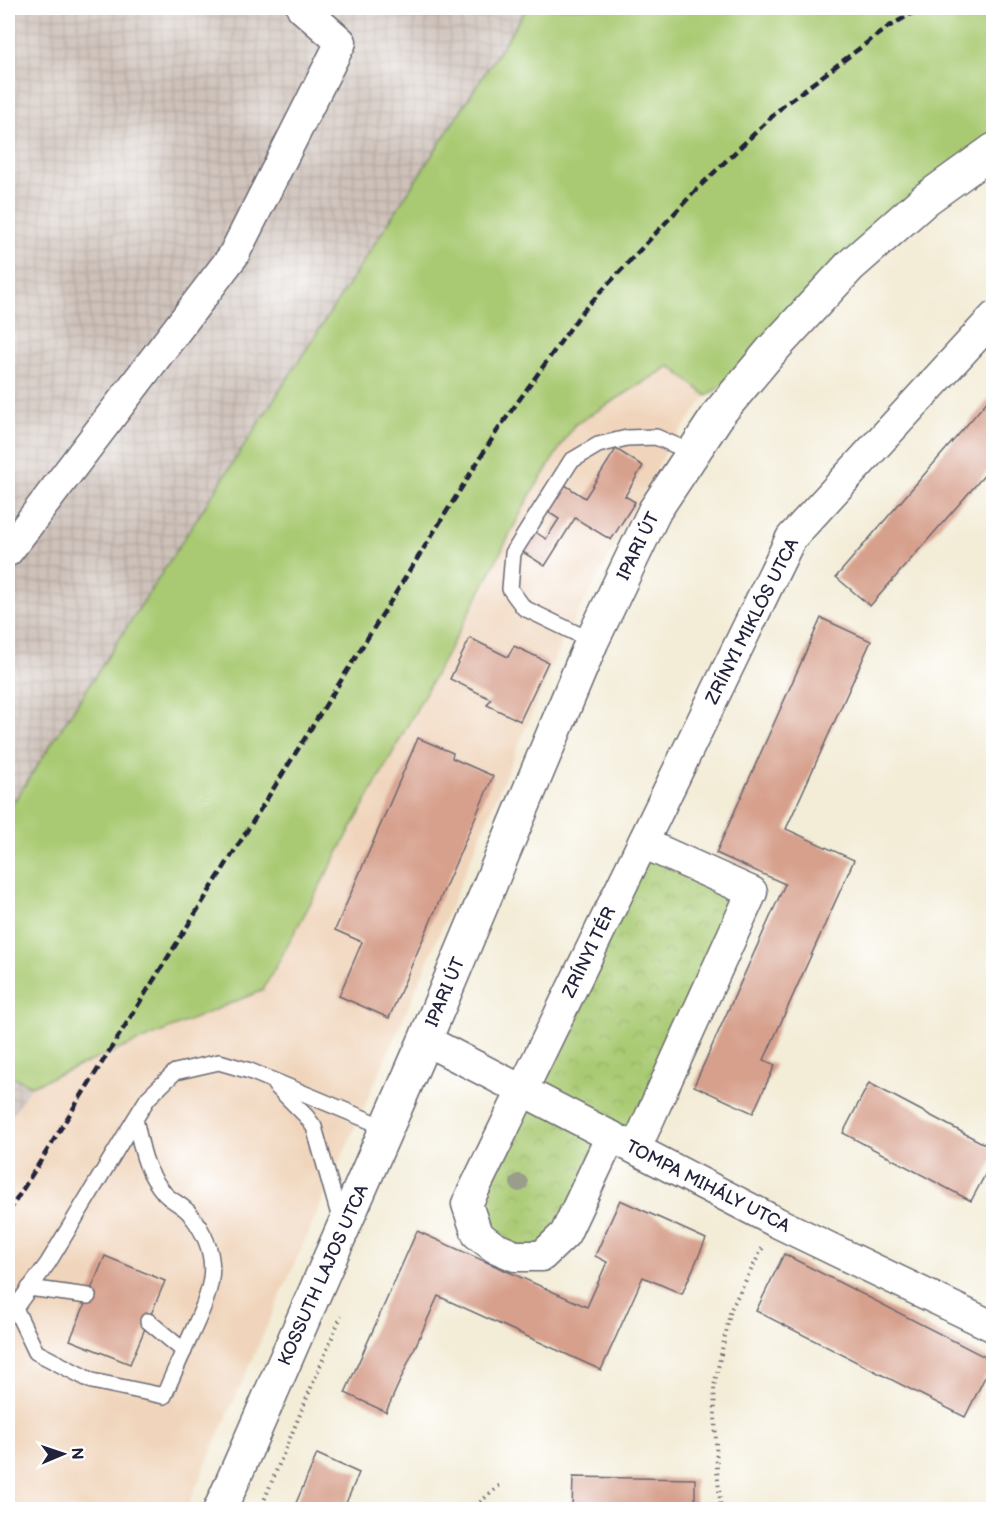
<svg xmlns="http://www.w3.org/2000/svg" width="1001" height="1517" viewBox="0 0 1001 1517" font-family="'Balsamiq Sans',sans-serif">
<defs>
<pattern id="industrial-grid" width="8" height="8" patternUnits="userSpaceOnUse" patternTransform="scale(1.5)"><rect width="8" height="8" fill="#cec1b9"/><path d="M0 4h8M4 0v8" fill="none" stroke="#b1a6a0"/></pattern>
<pattern id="park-crowns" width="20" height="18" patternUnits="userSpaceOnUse" patternTransform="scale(1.5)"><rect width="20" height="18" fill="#a9ca72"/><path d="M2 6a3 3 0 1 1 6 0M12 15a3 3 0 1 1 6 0" fill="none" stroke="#91ad64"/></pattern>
</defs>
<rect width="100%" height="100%" fill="#fff"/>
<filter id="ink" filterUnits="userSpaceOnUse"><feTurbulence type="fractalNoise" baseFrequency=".0167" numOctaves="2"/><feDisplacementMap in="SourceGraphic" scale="12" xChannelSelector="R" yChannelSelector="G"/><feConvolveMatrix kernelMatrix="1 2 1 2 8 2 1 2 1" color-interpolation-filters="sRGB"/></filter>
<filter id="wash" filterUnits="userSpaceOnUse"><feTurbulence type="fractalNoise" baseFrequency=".008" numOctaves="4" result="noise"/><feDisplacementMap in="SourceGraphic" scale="24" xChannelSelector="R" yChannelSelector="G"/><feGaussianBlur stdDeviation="1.35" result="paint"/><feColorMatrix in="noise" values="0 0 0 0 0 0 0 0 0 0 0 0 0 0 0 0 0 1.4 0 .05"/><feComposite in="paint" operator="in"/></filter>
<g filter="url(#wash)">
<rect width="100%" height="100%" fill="#f3ecd7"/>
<polygon fill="#f0d5bc" points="671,365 707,396 669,446 560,646 410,1003 186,1509 8,1509 8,1122 31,1086 263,990 475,602 529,497 574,425"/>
<g fill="url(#industrial-grid)">
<polygon points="8,8 527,8 8,811"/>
<polygon points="8,1074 31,1086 8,1122"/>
</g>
<polygon fill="#a9ca72" stroke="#667656" stroke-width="1.5" points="527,8 993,8 993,152 772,350 707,396 670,366 574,425 529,497 475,602 263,990 31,1086 8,1074 8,811"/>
<polygon fill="url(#park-crowns)" stroke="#667656" stroke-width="1.5" points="643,843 752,892 636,1148 612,1136 565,1234 515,1256 467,1204"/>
<g id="blocks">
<g fill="#d7a08d">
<polygon points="990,398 994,401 994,464 870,606 836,577"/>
<polygon points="616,449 643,466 625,496 635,502 611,540 575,518 545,566 518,549 531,529 546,539 559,519 542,508 559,481 585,498"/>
<polygon points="821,618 871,641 786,829 854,860 764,1060 775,1065 753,1113 694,1086 785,884 716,853"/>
<polygon points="470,638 508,657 514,646 548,662 520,721 487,705 491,699 450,679"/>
<polygon points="418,738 453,753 452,758 493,776 389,1018 339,996 362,942 335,930"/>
<polygon points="869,1083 994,1149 994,1158 971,1201 843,1133"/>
<polygon points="620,1200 706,1239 682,1294 643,1277 601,1370 438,1296 386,1412 345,1393 417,1231 587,1307 607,1262 595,1256"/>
<polygon points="784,1254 993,1361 965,1417 756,1311"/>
<polygon points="105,1256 165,1281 130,1364 70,1340"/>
<polygon points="317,1454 359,1473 343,1510 293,1510"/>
<polygon points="573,1477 695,1479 695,1510 572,1510"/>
</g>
</g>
</g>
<g filter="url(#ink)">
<use href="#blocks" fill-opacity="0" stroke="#6b6972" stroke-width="1.5"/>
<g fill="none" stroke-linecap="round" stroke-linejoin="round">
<defs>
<g id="lane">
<polyline points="592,641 524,608 510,589 513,553 571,461 598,445 627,438 656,437 691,452"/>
<polyline points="275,1085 306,1116 314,1127 341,1222"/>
<path d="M135 1119C142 1149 144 1170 165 1194 173 1202 184 1206 190 1214 226 1259 211 1291 190 1337 181 1357 172 1376 164 1396L92 1381 36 1352 15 1308 48 1263 135 1119 148 1098 175 1072 219 1062 250 1071 387 1128"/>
<polyline points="29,1288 88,1296"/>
<polyline points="148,1321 184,1351"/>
</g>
<g id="street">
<polyline points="8,551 233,256 341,42 302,8"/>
<polyline points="425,1040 776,1222 994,1327"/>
<polyline points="611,1136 565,1234 542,1256 515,1256 494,1247 477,1234 467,1204 791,538 994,317"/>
<polyline points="636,1148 752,892 643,843"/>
</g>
<polyline id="secondary" points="220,1510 425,1040 592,641 655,510 720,412 772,350 850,266 926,199 994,150"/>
</defs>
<use href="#lane" stroke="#6b6972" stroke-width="18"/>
<use href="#street" stroke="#6b6972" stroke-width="33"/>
<use href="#secondary" stroke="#6b6972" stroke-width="36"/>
<g stroke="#6b6972" stroke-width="4" stroke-dasharray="1.5 4.5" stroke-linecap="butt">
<polyline points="260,1510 341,1316"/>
<polyline points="471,1510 500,1485"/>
<polyline points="721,1510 717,1470 714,1386 731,1309 763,1247"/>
</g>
<use href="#lane" stroke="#fff" stroke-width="15"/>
<use href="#street" stroke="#fff" stroke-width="30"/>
<use href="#secondary" stroke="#fff" stroke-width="33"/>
<polyline stroke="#22223b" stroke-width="4.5" stroke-dasharray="9 4.5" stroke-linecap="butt" points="8,1213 497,431 582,312 699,187 784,105 888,27 921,8"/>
</g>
<circle fill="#9a9d8c" cx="519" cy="1183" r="9"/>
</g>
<g text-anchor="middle" stroke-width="4.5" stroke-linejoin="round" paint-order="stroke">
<g font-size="18" fill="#22223b" stroke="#fff">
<text transform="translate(638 546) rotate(-64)" y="6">IPARI ÚT</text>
<text transform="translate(752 621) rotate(-63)" y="6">ZRÍNYI MIKLÓS UTCA</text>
<text transform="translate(589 952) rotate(-64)" y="6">ZRÍNYI TÉR</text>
<text transform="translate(445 992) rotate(-67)" y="6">IPARI ÚT</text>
<text transform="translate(708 1186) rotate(27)" y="6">TOMPA MIHÁLY UTCA</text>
<text transform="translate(323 1275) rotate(-66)" y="6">KOSSUTH LAJOS UTCA</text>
</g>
</g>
<rect width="1001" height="1517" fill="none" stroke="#fff" stroke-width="30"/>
<g transform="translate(63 1454) rotate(88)" stroke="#ffffff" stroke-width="4.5" paint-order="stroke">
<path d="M0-4.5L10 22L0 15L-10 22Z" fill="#22223b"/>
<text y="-9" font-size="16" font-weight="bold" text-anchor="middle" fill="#22223b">N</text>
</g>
</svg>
